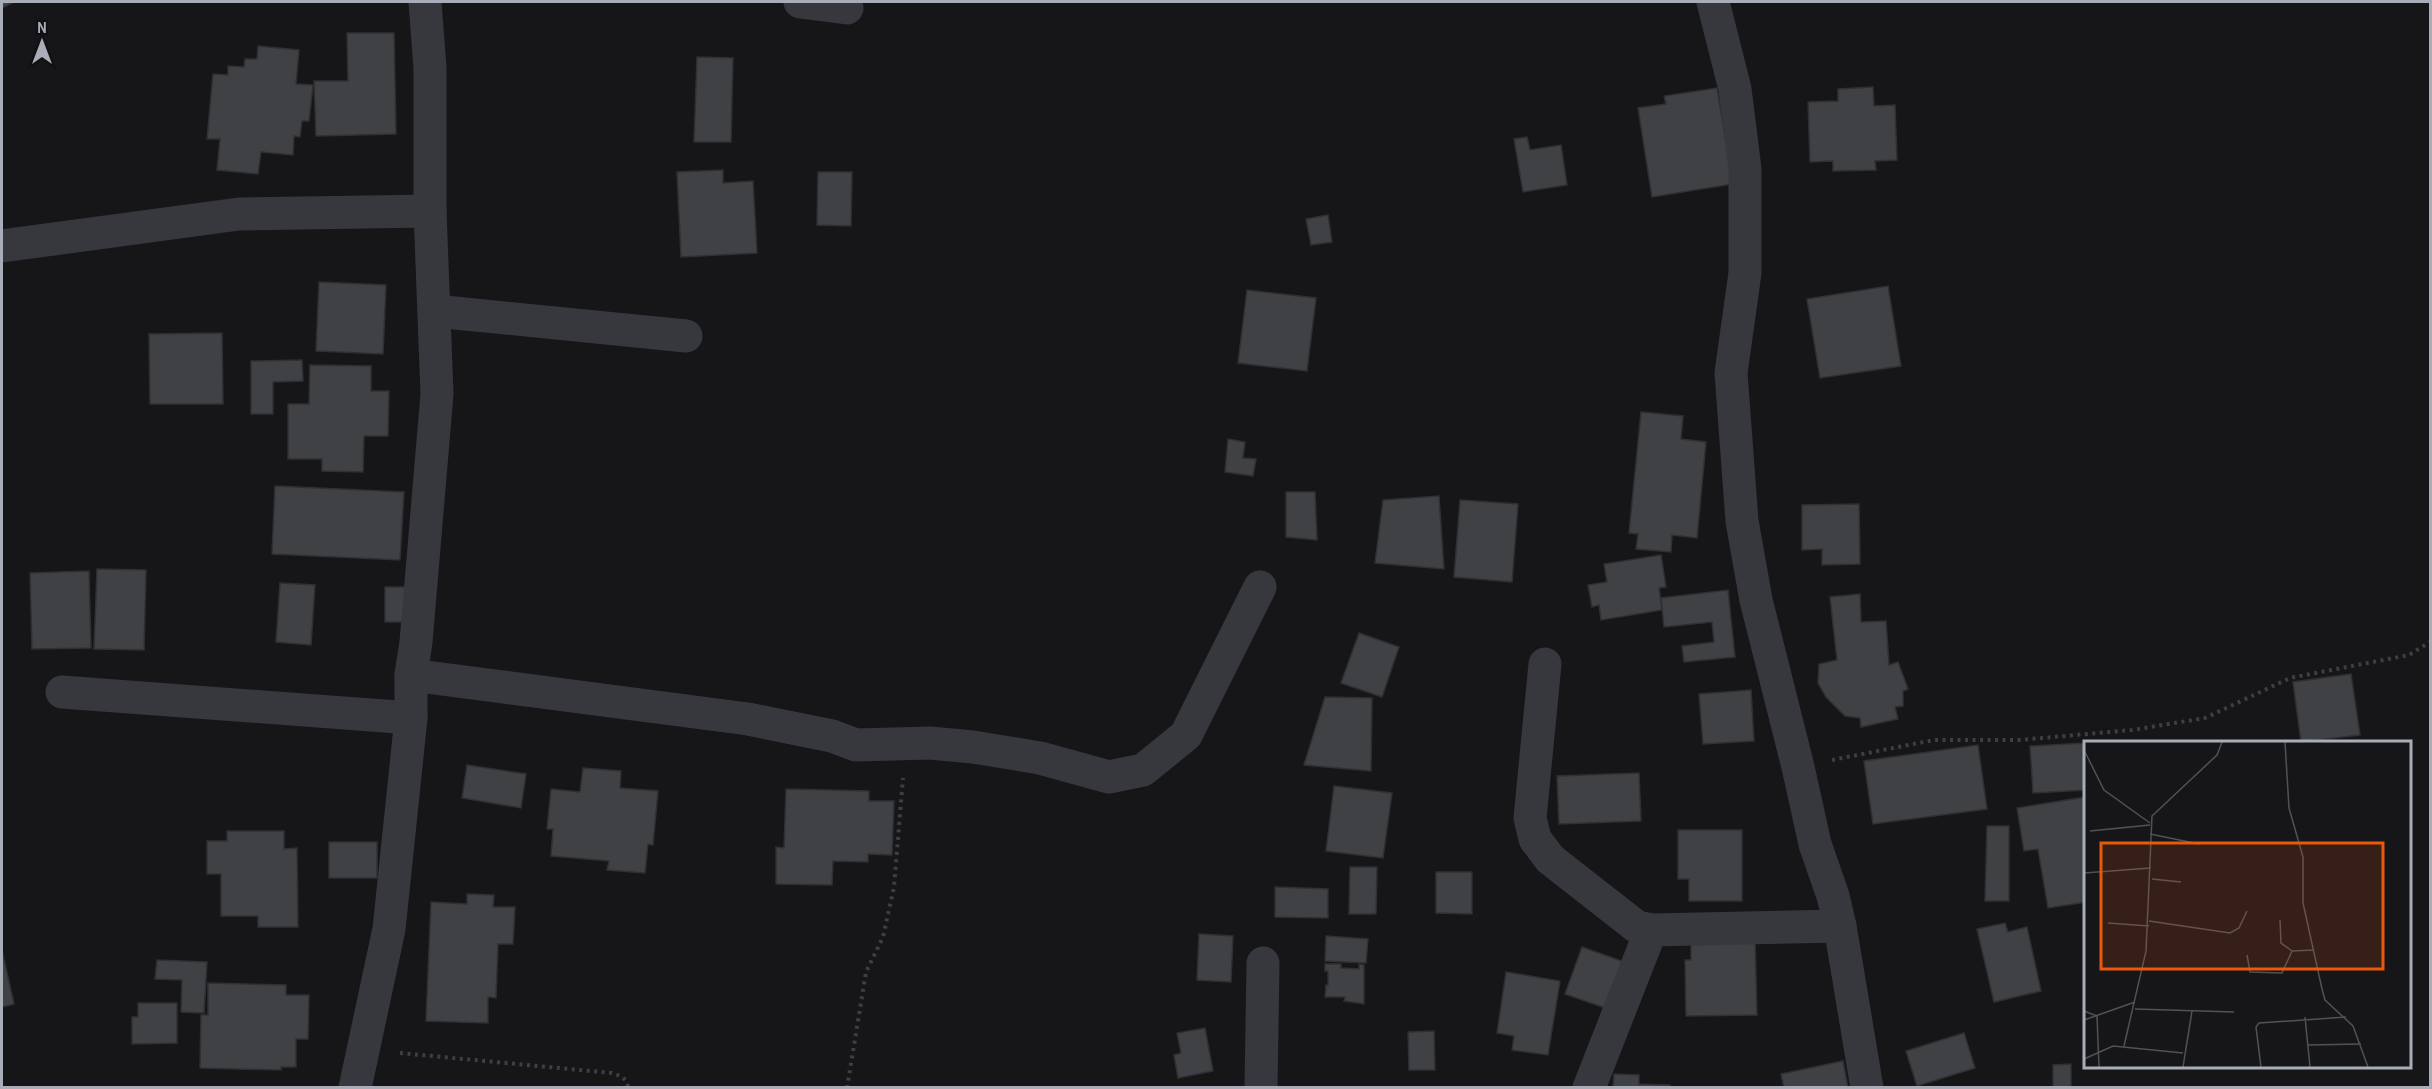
<svg xmlns="http://www.w3.org/2000/svg" width="2432" height="1089" viewBox="0 0 2432 1089" font-family="'Archivo Narrow',sans-serif">
<rect width="100%" height="100%" fill="#161618"/>
<g fill="#404145" stroke="#303034" stroke-width="1.5">
<polygon points="2,2 14,2 2,8"/>
<polygon points="347,33 394,33 396,134 316,136 314,81 348,81"/>
<polygon points="258,46 299,50 296,84 313,85 309,121 302,121 300,137 294,136 293,155 261,152 258,174 217,170 220,139 207,139 213,74 228,75 228,66 244,67 245,59 257,59"/>
<polygon points="697,57 733,58 731,142 694,142"/>
<polygon points="1873,87 1874,106 1895,105 1897,160 1875,161 1876,170 1833,171 1833,161 1810,162 1808,102 1838,101 1838,89"/>
<polygon points="1717,88 1733,184 1652,197 1638,108 1666,104 1664,96"/>
<polygon points="1527,137 1530,150 1561,145 1567,185 1523,192 1514,139"/>
<polygon points="723,170 723,183 753,181 757,253 681,257 677,172"/>
<polygon points="818,172 852,172 851,226 817,225"/>
<polygon points="1328,215 1332,242 1311,245 1306,219"/>
<polygon points="319,282 386,285 383,354 316,351"/>
<polygon points="1888,286 1901,366 1820,378 1807,299"/>
<polygon points="1247,290 1316,298 1307,371 1238,363"/>
<polygon points="222,333 223,404 150,404 149,334"/>
<polygon points="302,360 303,381 273,382 273,414 251,414 251,361"/>
<polygon points="310,365 371,366 371,391 389,391 388,436 364,436 363,472 322,471 322,459 288,459 288,404 309,404"/>
<polygon points="1641,412 1683,416 1681,439 1706,442 1697,538 1672,535 1671,552 1636,549 1638,534 1629,533"/>
<polygon points="1228,439 1245,442 1243,458 1256,459 1253,476 1225,472"/>
<polygon points="275,486 404,492 400,560 272,554"/>
<polygon points="1286,492 1315,492 1317,540 1286,537"/>
<polygon points="1439,496 1444,569 1375,563 1383,500"/>
<polygon points="1460,500 1518,504 1512,582 1454,577"/>
<polygon points="1859,504 1860,564 1822,565 1822,549 1802,550 1802,505"/>
<polygon points="1661,555 1666,587 1659,588 1662,610 1601,620 1599,605 1592,607 1588,585 1607,582 1604,564"/>
<polygon points="97,569 146,570 144,650 94,649"/>
<polygon points="89,571 91,648 32,649 30,573"/>
<polygon points="280,583 315,585 311,645 276,642"/>
<polygon points="385,587 409,587 407,622 385,622"/>
<polygon points="1728,590 1735,657 1684,662 1682,646 1714,642 1712,622 1664,627 1661,598"/>
<polygon points="1860,594 1861,622 1886,621 1889,665 1898,662 1908,689 1903,691 1903,706 1895,707 1898,719 1861,727 1860,718 1845,716 1826,697 1818,683 1819,664 1837,660 1830,597"/>
<polygon points="1359,633 1399,647 1382,697 1341,683"/>
<polygon points="2351,674 2360,735 2301,742 2293,682"/>
<polygon points="1751,690 1754,741 1703,744 1699,694"/>
<polygon points="1325,697 1372,698 1371,771 1304,765"/>
<polygon points="2086,743 2086,790 2033,793 2030,746"/>
<polygon points="1978,745 1987,809 1873,824 1864,761"/>
<polygon points="467,765 526,774 521,808 462,798"/>
<polygon points="583,768 621,771 620,788 658,791 653,845 648,844 645,873 607,870 609,861 551,856 553,829 547,829 551,789 580,792"/>
<polygon points="1639,773 1641,821 1559,824 1557,776"/>
<polygon points="1334,786 1392,793 1383,858 1326,851"/>
<polygon points="786,789 869,791 869,801 894,801 892,855 868,854 868,862 833,861 832,885 776,884 776,847 784,848"/>
<polygon points="2086,797 2086,902 2048,908 2038,849 2024,851 2017,808"/>
<polygon points="1987,826 2009,826 2009,901 1985,901"/>
<polygon points="1678,830 1742,830 1742,901 1689,901 1689,879 1678,879"/>
<polygon points="227,831 284,831 284,849 297,848 298,927 258,927 258,916 221,916 221,874 207,874 207,841 227,841"/>
<rect x="329" y="842" width="48" height="36"/>
<polygon points="1350,867 1377,867 1376,914 1349,914"/>
<polygon points="1436,872 1472,872 1472,914 1436,913"/>
<polygon points="1275,887 1328,889 1328,918 1275,917"/>
<polygon points="467,894 494,895 493,907 515,907 513,944 498,944 496,998 488,997 488,1023 426,1021 431,902 467,904"/>
<polygon points="2005,923 2008,932 2027,927 2041,991 1994,1002 1977,929"/>
<polygon points="1199,934 1233,936 1231,982 1197,980"/>
<polygon points="1326,936 1368,939 1366,963 1325,961"/>
<polygon points="1755,940 1757,1015 1686,1016 1685,960 1691,960 1691,941"/>
<polygon points="1582,947 1627,963 1611,1010 1565,994"/>
<polygon points="2,950 14,1004 2,1007"/>
<polygon points="157,960 207,962 204,1013 181,1012 182,980 155,979"/>
<polygon points="1325,964 1341,964 1341,968 1359,969 1359,964 1364,965 1364,1004 1344,1001 1345,997 1325,997 1326,985 1328,985 1328,971 1325,971"/>
<polygon points="1506,972 1560,981 1548,1055 1512,1050 1514,1036 1497,1033"/>
<polygon points="208,983 286,985 286,995 309,995 308,1039 296,1039 296,1067 281,1067 281,1070 200,1068 201,1015 208,1015"/>
<polygon points="138,1003 177,1003 177,1043 132,1044 132,1017 138,1017"/>
<polygon points="1205,1028 1213,1071 1178,1078 1174,1055 1181,1053 1177,1033"/>
<polygon points="1434,1031 1435,1070 1409,1070 1408,1032"/>
<polygon points="1964,1033 1975,1068 1917,1086 1906,1051"/>
<polygon points="1843,1061 1848,1088 1784,1088 1781,1074"/>
<polygon points="2071,1064 2071,1088 2053,1088 2053,1065"/>
<polygon points="1614,1074 1639,1075 1639,1084 1670,1085 1670,1088 1613,1088"/>
</g>
<g fill="none" stroke-linecap="round" stroke-linejoin="round">
<g stroke="#3d3f44" stroke-width="4" stroke-dasharray="3 4.5" stroke-linecap="butt">
<polyline points="1832,760 1934,740 2019,740 2132,730 2205,718 2290,678 2409,655 2430,642"/>
<path d="M400 1053 612 1073C621 1076 627 1078 628 1088"/>
<polyline points="847,1088 866,972 883,937 894,887 903,778"/>
</g>
<g stroke="#37383d" stroke-width="33">
<polyline points="800,2 847,8"/>
<polyline points="1713,2 1735,89 1745,169 1745,273 1731,373 1742,521 1756,600 1798,767 1815,844 1833,896 1840,926 1867,1088"/>
<polyline points="2,246 239,214 430,211"/>
<polyline points="435,311 686,336"/>
<polyline points="1545,664 1530,818 1535,839 1550,859 1637,927 1651,930 1840,926"/>
<polyline points="411,675 748,719 832,736 856,745 930,743 973,747 1040,758 1109,777 1143,770 1186,735 1260,587"/>
<polyline points="62,692 411,718"/>
<polyline points="355,1088 389,929 411,718 411,675 416,642 437,394 430,211 430,68 425,2"/>
<polyline points="1261,1088 1263,963"/>
<polyline points="1589,1088 1651,930"/>
</g>
</g>
<g transform="translate(2084 741)">
<rect width="327" height="327" fill="#161618"/>
<path fill="none" stroke="#505258" stroke-width="1.5" d="M201 1 205 67 219 116V162L238 248 241 259 269 285 284 326M0 9 20 49 66 82M6 90 66 84M66 93 115 103M0 132 67 127M68 138 97 141M196 179 197 202 208 210 230 209M65 180 146 192 155 187 163 170M24 182 65 185M163 214 166 231 198 232 208 210M51 268 150 271M0 270 13 275 15 326M221 276 226 326M0 279 51 261M224 304 277 303M40 305 62 210 68 75 133 14 138 1M0 318 29 305 99 312M99 326 108 270M177 326 172 286 175 282 262 276"/>
<path fill="#e8590c" fill-opacity="0.15" stroke="#e8590c" stroke-width="3" d="M17 102H299V228H17Z"/>
<rect width="327" height="327" fill="none" stroke="#a8adb8" stroke-width="3"/>
</g>
<rect width="2432" height="1089" fill="none" stroke="#a8adb8" stroke-width="6"/>
<g transform="translate(42 42)" stroke="#111113" stroke-width="4.5" paint-order="stroke">
<path d="M0-4.5L10 22L0 15L-10 22Z" fill="#a8adb8"/>
<text y="-9" font-size="16" font-weight="bold" text-anchor="middle" fill="#a8adb8">N</text>
</g>
</svg>
